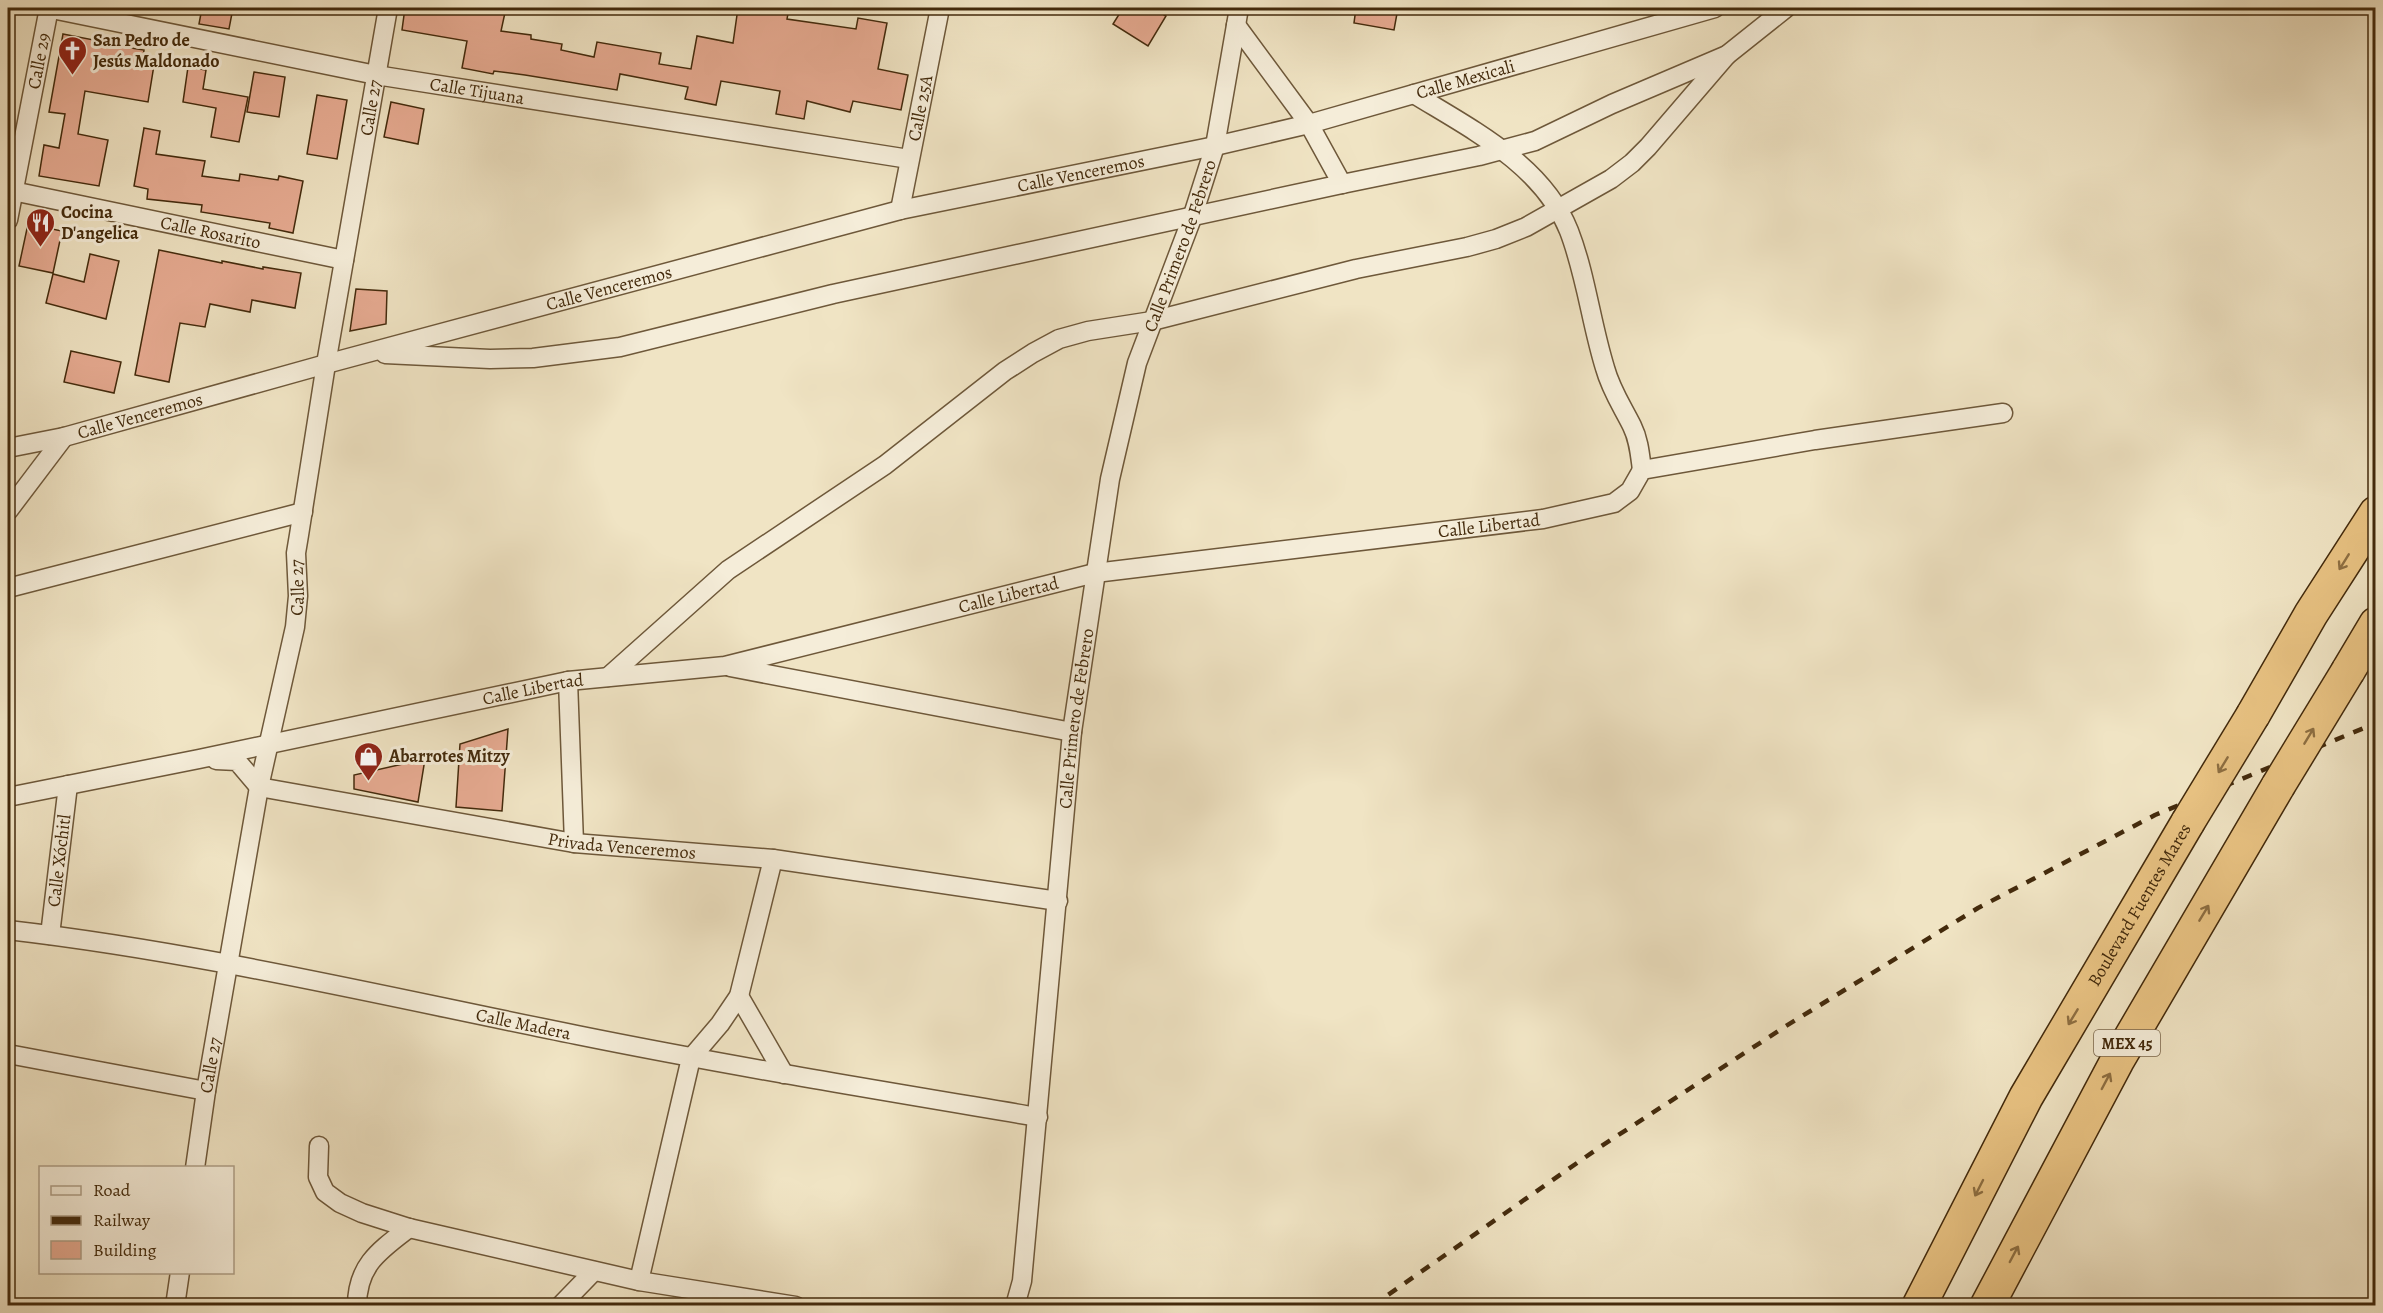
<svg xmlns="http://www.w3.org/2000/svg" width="2383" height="1313" viewBox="0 0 2383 1313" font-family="Alegreya,serif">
<rect width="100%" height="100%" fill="#f0e4c4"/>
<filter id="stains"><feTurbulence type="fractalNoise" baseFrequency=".00333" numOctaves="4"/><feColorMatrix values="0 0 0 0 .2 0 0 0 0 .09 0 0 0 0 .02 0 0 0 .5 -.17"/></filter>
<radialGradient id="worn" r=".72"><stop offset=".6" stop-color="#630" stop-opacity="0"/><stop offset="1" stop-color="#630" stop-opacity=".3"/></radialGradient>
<g fill="#e7ab92" stroke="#432a0c" stroke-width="1.5">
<polygon points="202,8 233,8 229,29 199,24"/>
<polygon points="405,8 506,8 501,31 531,35 531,39 562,44 561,50 594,57 597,42 661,53 659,64 691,69 697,36 733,43 738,8 789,8 787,19 856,29 858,18 887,23 878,69 908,75 901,110 853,101 850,112 807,101 804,119 776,114 780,91 721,81 716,105 685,99 688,87 620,74 617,90 525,75 494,71 493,74 462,68 467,41 402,30"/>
<polygon points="1123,8 1153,8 1166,16 1148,46 1113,24"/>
<polygon points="1356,8 1398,8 1394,30 1354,23"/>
<polygon points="63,34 94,40 94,42 144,50 142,63 154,65 148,102 85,91 78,134 108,140 99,186 39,176 44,145 59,148 65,114 49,112"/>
<polygon points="188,67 206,70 203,89 248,97 239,142 211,137 216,108 183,102"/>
<polygon points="254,72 285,77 279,117 247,112"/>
<polygon points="317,95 347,100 337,159 307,154"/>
<polygon points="391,102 424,109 418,144 384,137"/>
<polygon points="144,128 160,131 156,154 205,161 202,176 239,181 240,174 278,180 279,176 303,181 293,233 269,228 270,223 201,212 202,205 147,199 148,189 134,186"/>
<polygon points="28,224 62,231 53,273 19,266"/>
<polygon points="159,250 222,263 222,261 263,269 263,267 301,273 295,308 252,300 250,312 210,304 205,327 180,323 169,382 135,375"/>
<polygon points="90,254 119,261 106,319 46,303 53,274 84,282"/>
<polygon points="356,289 387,291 386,324 350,331"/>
<polygon points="71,351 121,362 114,393 64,382"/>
<polygon points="508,729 502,811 456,807 460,744"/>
<polygon points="425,759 418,802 354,789 354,775"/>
</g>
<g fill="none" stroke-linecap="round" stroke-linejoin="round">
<defs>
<g id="street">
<path id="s1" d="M47 8 376 75 909 159"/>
<path d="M1414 94C1471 129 1543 165 1569 231 1586 275 1591 323 1605 368 1611 390 1622 406 1632 426 1639 440 1640 455 1642 470"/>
<polyline points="1342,184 1479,156 1535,141 1612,104 1727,55 1786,8"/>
<path id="s2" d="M8 190 344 260"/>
<path id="s3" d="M900 210 940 8"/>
<path id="s4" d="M8 220 49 8"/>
<polyline points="385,354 490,359 533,358 620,347 833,294 1342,184 1309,124 1236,25"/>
<path id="s5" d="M8 448 64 437 326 364 900 210 1215 146 1309 124 1715 8"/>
<polyline points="8,511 64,437"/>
<polyline points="8,588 303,512"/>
<polyline points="730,667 1072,732"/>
<polyline points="608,677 728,570 885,465 1005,371 1033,353 1059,339 1088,331 1152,321 1356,269 1467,247 1496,239 1526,227 1611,179 1632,163 1648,147 1727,55"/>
<polyline points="568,681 574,843"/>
<path id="s6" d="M216 760 237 761 259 787 574 843 773 859 1058 901"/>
<path id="s7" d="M8 797 199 759 568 681 725 666 1095 573 1543 519 1614 503 1630 491 1642 470 1815 440 2003 413"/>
<path id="s8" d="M8 930C199 952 388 997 577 1035 730 1066 884 1091 1038 1117"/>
<path id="s9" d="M50 935 68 785"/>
<polyline points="739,996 784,1074"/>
<polyline points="8,1054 206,1091"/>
<polyline points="319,1146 318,1177 325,1192 340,1203 362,1213 409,1228 639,1281 796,1306"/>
<path id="s10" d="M195 1168 206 1091 259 787 295 627 298 596 296 553 299 535 326 364 388 8"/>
<polyline points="639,1281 691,1058 720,1024 739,996 773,859"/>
<polyline points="175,1306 180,1272"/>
<path d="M357 1306C357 1265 380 1250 409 1228"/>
<polyline points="560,1306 594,1271"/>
<path id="s11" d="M1015 1306 1022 1281 1072 732 1110 479 1137 363 1192 218 1215 146 1239 8"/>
</g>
<g id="highway">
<polyline points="2348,671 2376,624"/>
<polyline points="2253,715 2311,614 2376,513"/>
<path id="s12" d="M1919 1306 2026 1097 2188 822"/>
<polyline points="1987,1306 2117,1061 2278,786"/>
</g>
</defs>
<use href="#street" stroke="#6e583a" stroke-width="21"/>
<use href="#highway" stroke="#432a0c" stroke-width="36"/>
<use href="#street" stroke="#f5edd9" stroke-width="18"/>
<use href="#highway" stroke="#e8c282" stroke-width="33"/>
<polyline stroke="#432a0c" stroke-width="4.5" stroke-dasharray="10 10" stroke-linecap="butt" points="1372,1306 1600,1147 1786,1026 1978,908 2155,815 2376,723"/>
<defs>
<g id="highway-bridge">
<polyline points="2278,786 2348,671"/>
<polyline points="2188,822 2253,715"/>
</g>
</defs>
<use href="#highway-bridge" stroke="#432a0c" stroke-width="36" stroke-linecap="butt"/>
<use href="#highway-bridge" stroke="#e8c282" stroke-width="33"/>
</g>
<defs><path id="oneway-shaft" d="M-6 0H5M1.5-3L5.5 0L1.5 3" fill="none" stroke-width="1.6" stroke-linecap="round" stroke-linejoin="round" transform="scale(1.5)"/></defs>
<g stroke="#8d6e41">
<use href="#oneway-shaft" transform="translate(2344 562) rotate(122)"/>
<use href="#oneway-shaft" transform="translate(2309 736) rotate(-59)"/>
<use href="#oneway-shaft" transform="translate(2223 765) rotate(121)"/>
<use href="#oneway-shaft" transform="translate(2204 913) rotate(-59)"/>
<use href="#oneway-shaft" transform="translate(2073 1017) rotate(121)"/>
<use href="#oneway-shaft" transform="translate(2106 1081) rotate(-62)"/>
<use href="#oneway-shaft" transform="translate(1979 1188) rotate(117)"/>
<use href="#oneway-shaft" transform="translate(2014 1254) rotate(-62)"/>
</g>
<defs>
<symbol id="church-pin" viewBox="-11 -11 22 30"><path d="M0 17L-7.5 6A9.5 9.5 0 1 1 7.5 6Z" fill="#8f2418" stroke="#f5edd9"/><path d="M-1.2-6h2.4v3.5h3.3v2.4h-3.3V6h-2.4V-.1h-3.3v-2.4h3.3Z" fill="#fff"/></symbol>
<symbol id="restaurant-pin" viewBox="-11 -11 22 30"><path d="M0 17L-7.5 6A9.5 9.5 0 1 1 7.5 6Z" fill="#8f2418" stroke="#f5edd9"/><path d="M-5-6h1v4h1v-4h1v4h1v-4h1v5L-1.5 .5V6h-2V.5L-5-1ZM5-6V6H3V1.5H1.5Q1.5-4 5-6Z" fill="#fff"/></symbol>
<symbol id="shop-pin" viewBox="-11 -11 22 30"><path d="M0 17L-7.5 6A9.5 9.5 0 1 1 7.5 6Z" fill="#8f2418" stroke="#f5edd9"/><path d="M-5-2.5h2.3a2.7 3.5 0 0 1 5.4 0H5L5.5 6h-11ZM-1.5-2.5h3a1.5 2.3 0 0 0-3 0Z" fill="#fff"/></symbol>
</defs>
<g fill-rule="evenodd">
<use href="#church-pin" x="56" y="34" width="33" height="45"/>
<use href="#restaurant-pin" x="24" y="206" width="33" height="45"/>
<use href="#shop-pin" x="352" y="740" width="33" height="45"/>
</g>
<g text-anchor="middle" stroke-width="6" stroke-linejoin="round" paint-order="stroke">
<rect fill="#f5edd9" stroke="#78644a" stroke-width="1.5" x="2094" y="1030" width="66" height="26" rx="4.5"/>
<g font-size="16" font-weight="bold" fill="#432a0c">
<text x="2127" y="1049">MEX 45</text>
</g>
<g font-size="18" font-weight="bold" fill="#432a0c" stroke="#f5edd9" text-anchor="start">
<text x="93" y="46">San Pedro de<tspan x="93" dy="21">Jesús Maldonado</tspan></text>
<text x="61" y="218">Cocina<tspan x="61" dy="21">D'angelica</tspan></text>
<text x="389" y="762">Abarrotes Mitzy</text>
</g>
<g font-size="18" fill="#432a0c" stroke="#f5edd9">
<text dy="6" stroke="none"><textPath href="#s4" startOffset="162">Calle 29</textPath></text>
<text dy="6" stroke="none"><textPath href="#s5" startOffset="1504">Calle Mexicali</textPath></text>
<text dy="6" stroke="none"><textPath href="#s1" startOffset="438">Calle Tijuana</textPath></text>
<text dy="6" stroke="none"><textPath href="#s10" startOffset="1076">Calle 27</textPath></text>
<text dy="6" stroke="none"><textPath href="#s3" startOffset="104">Calle 25A</textPath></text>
<text dy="6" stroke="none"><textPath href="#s5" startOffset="1108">Calle Venceremos</textPath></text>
<text dy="6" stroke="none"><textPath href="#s2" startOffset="207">Calle Rosarito</textPath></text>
<text dy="6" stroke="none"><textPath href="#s11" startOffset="1077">Calle Primero de Febrero</textPath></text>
<text dy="6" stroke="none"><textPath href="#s5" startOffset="622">Calle Venceremos</textPath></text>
<text dy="6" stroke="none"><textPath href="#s5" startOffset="136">Calle Venceremos</textPath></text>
<text dy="6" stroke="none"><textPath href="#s7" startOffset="1508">Calle Libertad</textPath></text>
<text dy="6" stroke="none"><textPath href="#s10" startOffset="590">Calle 27</textPath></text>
<text dy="6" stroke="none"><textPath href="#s7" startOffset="1022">Calle Libertad</textPath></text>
<text dy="6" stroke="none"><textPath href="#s7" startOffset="536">Calle Libertad</textPath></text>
<text dy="6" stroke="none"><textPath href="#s11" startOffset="591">Calle Primero de Febrero</textPath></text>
<text dy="6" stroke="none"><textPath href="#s6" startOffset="423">Privada Venceremos</textPath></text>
<text dy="6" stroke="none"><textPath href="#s9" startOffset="75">Calle Xóchitl</textPath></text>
<text dy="6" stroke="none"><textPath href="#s12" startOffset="458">Boulevard Fuentes Mares</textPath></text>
<text dy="6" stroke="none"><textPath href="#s8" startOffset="524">Calle Madera</textPath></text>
<text dy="6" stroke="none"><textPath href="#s10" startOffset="104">Calle 27</textPath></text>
</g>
</g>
<rect width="2383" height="1313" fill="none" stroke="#f0e4c4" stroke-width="30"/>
<rect x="9" y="9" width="2365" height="1295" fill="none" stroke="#432a0c" stroke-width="3"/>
<rect x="15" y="15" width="2353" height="1283" fill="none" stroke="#432a0c" stroke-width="1.5"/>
<rect x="39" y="1166" width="195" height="108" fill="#f5edd9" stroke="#ae9f87" stroke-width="1.5"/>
<rect x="51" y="1186" width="30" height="9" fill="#f5edd9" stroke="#ae9f87" stroke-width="1.5"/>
<text x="93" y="1196" font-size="18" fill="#432a0c">Road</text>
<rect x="51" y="1216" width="30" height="9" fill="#432a0c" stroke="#ae9f87" stroke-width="1.5"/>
<text x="93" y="1226" font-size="18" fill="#432a0c">Railway</text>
<rect x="51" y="1241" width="30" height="18" fill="#e7ab92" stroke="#ae9f87" stroke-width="1.5"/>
<text x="93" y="1256" font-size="18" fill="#432a0c">Building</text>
<rect width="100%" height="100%" filter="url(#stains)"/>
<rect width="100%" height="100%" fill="url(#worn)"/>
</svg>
